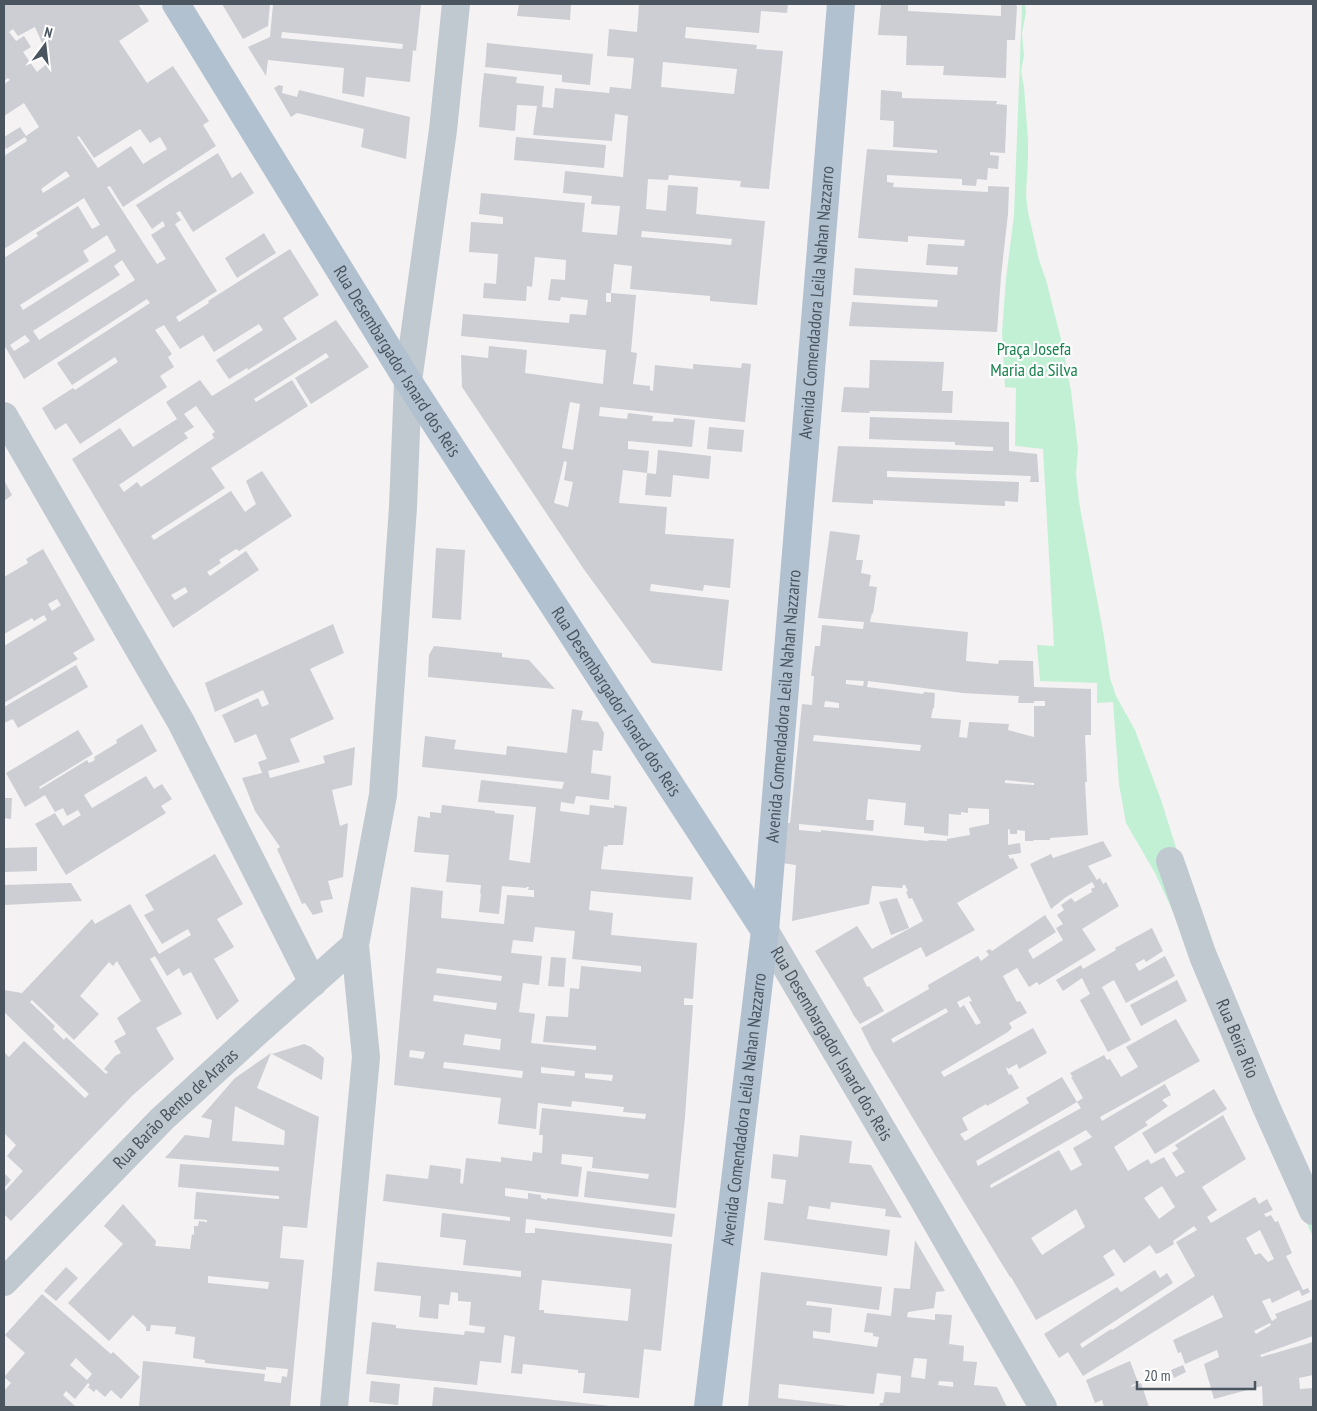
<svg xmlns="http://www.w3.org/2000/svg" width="1317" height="1411" viewBox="0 0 1317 1411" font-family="'PT Sans Narrow',sans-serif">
<rect width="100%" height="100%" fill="#f4f2f2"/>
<polygon fill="#c2f0d4" points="1022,4 1025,4 1026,13 1022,33 1024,56 1021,71 1024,87 1028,140 1028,158 1026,195 1028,212 1039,260 1046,280 1062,343 1071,391 1078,449 1076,474 1079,502 1104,637 1110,678 1116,696 1135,730 1161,800 1180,860 1219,977 1313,1189 1313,1237 1271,1143 1194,957 1155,873 1126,823 1119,784 1113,702 1097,703 1097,683 1040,681 1037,645 1054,646 1043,449 1015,446 1016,388 1005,387 1002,333 1006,279 1014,215"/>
<g fill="#ccced4" fill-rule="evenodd">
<path d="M4 4H138L149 21 119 41 147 83 173 66 209 121 203 125 216 146 123 207 110 186 107 187 157 264 166 259 151 235 165 226 163 221 152 229 136 205 218 153 232 178 241 172 254 193 193 232 180 211 176 213 181 220 175 224 217 291 176 317 179 322 209 303 208 301 290 249 319 295 283 318 297 339 248 370 247 368 229 379 216 360 263 330 259 324 214 352 203 335 180 349 164 325 155 330 172 354 168 357 174 367 160 376 167 387 80 444 66 423 55 430 42 408 73 388 75 390 118 362 115 357 72 385 57 363 150 303 147 299 24 379 4 345V258L38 236 36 233 78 206 92 229 100 225 84 198 4 249V156L27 141 25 137 6 149 4 145V137L20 127 26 136 39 127 24 103 4 116V84L10 80 8 78 4 81ZM35 27 50 61 37 72 23 52 31 47 24 36 16 41 9 32 13 29 18 36ZM140 129 150 143 160 137 167 149 143 164 131 146 98 168 77 137 79 136 94 158ZM66 171 70 176 43 193 41 189ZM107 235 116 251 23 310 20 305 89 261 83 251ZM122 260 135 280 39 340 33 331 120 275 114 266ZM25 335 30 341 14 351 10 345Z"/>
<polygon points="222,4 270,4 268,26 243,39"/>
<path d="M273 4H421L416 51 413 50 410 82 366 77 364 97 342 93 344 68 268 60 266 76 248 47 270 37ZM282 32 356 39 403 44 402 49 281 38Z"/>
<polygon points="519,4 571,4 570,20 517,16"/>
<path d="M639 4H788L787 13 761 11 759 33 686 27 685 38 757 45 756 49 783 51 769 189 740 187 741 181 669 175 668 180 648 179 646 209 666 211 668 185 698 187 696 214 765 221 757 305 710 301V296L630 289 632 266 614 264 611 293H606V302H611V293L636 295 631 352 637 353 633 384 650 386V390L653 391 655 365 693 369V364L741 368 742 363 751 364 745 422 600 407 599 416 627 419 628 413 653 416 652 421 673 422 674 418 695 420 692 447 628 441V449L649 451 647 473 623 470 619 503 667 507 665 534 734 539 730 588 704 585 703 591 651 584 650 591 729 600 722 671 652 663 583 568 462 387 461 355 488 358 489 346 527 350 525 373 603 384 606 350 461 336 463 314 569 323 570 314 586 315 588 300 561 297 560 301 548 300 551 279 565 280 566 260 535 257 532 287 527 286 526 301 483 298 484 283 496 284 498 254 469 252 471 222 503 224V217L479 214 481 193 585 203 582 232 617 235 620 206 591 204 592 196 563 193 565 171 623 177 628 116 615 114 612 141 533 135 537 106 517 105 515 131 479 127 481 101 484 73 517 77 516 83 544 86 542 107 553 108 555 88 609 93 610 87 631 89 634 58 607 56 609 29 637 32ZM663 62 737 69 734 94 661 87ZM642 231 732 239 731 245 641 237ZM570 402 580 404 573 450 562 448ZM564 461 567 462 564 480 573 482 568 507 554 503Z"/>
<polygon points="881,4 908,4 908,11 1001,16 1001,4 1016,4 1017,7 1015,40 1007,40 1006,78 943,75 944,66 906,65 907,36 878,35"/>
<polygon points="487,43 593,54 590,85 562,82 562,75 485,67"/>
<polygon points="279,85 283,86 282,93 297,97 299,90 410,117 406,159 361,147 364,129 297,113 291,117 274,88"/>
<polygon points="881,90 902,92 902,98 997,101 996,104 1007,105 1005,153 990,152 990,155 999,156 998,169 988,168 987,180 977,179 976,186 962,185 962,179 887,175 887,182 894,183 893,187 988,192 988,186 1009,187 1008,214 1001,276 997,332 849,326 852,302 937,307 938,300 853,295 855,268 957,275 958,267 926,265 928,244 964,246 965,240 908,236 908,242 858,238 867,149 937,153 937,150 893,147 894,121 880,120"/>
<polygon points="516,137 606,145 604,168 514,160"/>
<polygon points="264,233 276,253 237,278 225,258"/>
<path d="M336 320 369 367 311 404 295 378 329 357 326 353 254 399 256 402 292 380 308 406 211 468 225 488 151 536 154 540 231 491 245 512 256 504 246 481 262 471 292 516 239 551 236 549 219 560 221 563 207 572 210 576 246 551 259 570 173 628 72 459 120 428 133 447 177 419 166 402 200 380 212 396ZM196 406 215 432 212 434 214 438 141 487 137 482 124 492 119 485 188 438 184 433 194 427 184 414ZM185 587 188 592 175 600 171 595Z"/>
<polygon points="870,360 944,362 942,391 953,391 952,413 869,411 870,413 841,412 844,387 869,388"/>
<polygon points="870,417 1009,422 1009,451 1037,454 1039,482 1030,482 1031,476 887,471 887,477 1019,482 1018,502 1005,501 1005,506 873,500 873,504 832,502 838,446 993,451 993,447 955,445 955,442 869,439"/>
<polygon points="709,427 744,430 742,452 707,449"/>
<polygon points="658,450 711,456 709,479 673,475 671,497 645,495 647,473 656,474"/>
<polygon points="4,480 12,495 4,501"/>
<path d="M830 531 860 535 856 560H863L861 573 871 575 869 586 877 587 873 614 872 613 870 622 968 632 966 661 998 664 999 660 1033 661 1034 687 1091 689V735H1085L1087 782H1085L1088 835 1050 838V840H1034L1033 841H1025V831L1017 830V834H1010V830L1008 829V845L1020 843 1021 853 1008 855 1010 859 1013 858 1018 868 957 903 975 930 926 957 921 947 863 978 867 987 869 986 884 1011 860 1024 854 1016 847 1003 815 951 857 926 872 949 923 921 912 898 909 899 906 892 908 891 905 885H903L902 888 872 886 869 904 792 921 796 865 782 863 786 823H790L802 704 812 705 814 676H811L815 646H820L822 625 863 629 864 622 818 618ZM846 680 864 681 863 686 846 684ZM868 681 963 693 1019 696 1018 703H1034V701H1045V706H1034V737L1008 730 1009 724 969 722 967 738 959 737 961 720 931 718 933 708H934L935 693 924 692 923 694 867 687ZM825 701 839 703V708L824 707ZM814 735 921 745 920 751 813 741ZM1005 780 1034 783V785L1005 783ZM868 799 906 803 904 825 924 827V833L948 836 949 814 961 815V812L968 813V808L989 809V824L969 828 970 835 947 839V841L929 840 928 841 821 830V832L799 830V824L873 831 874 820H866Z"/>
<polygon points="436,548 465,550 461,620 432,618"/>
<path d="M43 549 95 640 73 653 78 659 4 703V646L47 620 44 615 34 621 32 618 4 634V577L28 563 26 559ZM57 599 61 605 52 611 48 604Z"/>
<polygon points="333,624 344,653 310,669 334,719 290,739 300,762 268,771 270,778 325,763 323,756 355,747 352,785 332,790 340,826 348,823 343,877 328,881 333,899 320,901 323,912 313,915 305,903 302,904 277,849 280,847 255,811 242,778 262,773 258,762 267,759 256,734 235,743 222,715 258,698 262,707 269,704 263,690 215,712 205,683"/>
<polygon points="434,646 502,653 502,657 529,660 555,689 428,677 429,655"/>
<polygon points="76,665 88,687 18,728 13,719 4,723 4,707"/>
<path d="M572 709 583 711 581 720 598 722 604 733 602 751 593 750 591 773 611 776 609 800 576 796 574 804 561 802 560 811 589 815 590 805 614 808V805L627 807 623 845H608L607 847 604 846 601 869 693 877 691 900 591 891 589 910 613 913 611 935 697 943 693 999 684 998V1005H693L685 1117 676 1208 584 1197 587 1171 648 1179 649 1174 592 1168 593 1157 562 1154 561 1164 582 1167 578 1197 505 1188V1196L528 1199V1193L541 1195V1198L547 1200V1198L675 1214 672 1237 526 1219 525 1233H535V1228L672 1244 661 1351 644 1349 639 1398 583 1393 585 1373H578V1370L523 1364 522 1374 511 1373 515 1337 504 1335 501 1363 480 1361 477 1385 366 1374 372 1322 396 1325V1328L464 1335 465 1331 484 1333 485 1327 469 1325 471 1302 458 1301V1293L451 1292 449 1305 439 1304 438 1319 419 1317 421 1296 374 1291 377 1262 521 1277V1271L463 1265 466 1240 440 1237 442 1213 510 1221V1217L383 1201 386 1174 428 1179 430 1165 461 1169 460 1183 463 1184 466 1158 501 1162V1157L532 1161 533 1152 542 1153 543 1135H539L542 1108 645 1119 646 1114 623 1112 624 1107 572 1101 571 1107 538 1103 536 1129 498 1124 501 1098 394 1085 411 887 443 891 441 918 504 924 507 895 534 897V890H528L529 887H526V888L502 886 499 914 479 912 481 893 480 894 481 885 446 882 449 855 414 852 418 816 430 818V812L441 813 442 805 495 811V813L514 815 509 860 530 863 536 807 478 802 481 780 562 789 564 782 422 767 425 736 456 740 454 749 506 755 507 746 567 753ZM535 927 575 931 572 959 641 966V972L581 966 579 989 570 988 568 1017 546 1016 543 1042 596 1046V1050L531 1043 535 1014 519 1012 523 983 539 985 542 956 511 953 513 940 533 942ZM437 968 502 976 501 981 436 973ZM434 995 497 1003 496 1010 433 1001ZM465 1034 501 1039 500 1050 463 1045ZM410 1050 425 1052 423 1059 409 1057ZM444 1062 497 1068 523 1071 522 1078 443 1068ZM541 1067 575 1071 574 1076 541 1073ZM585 1073 613 1075 612 1081 585 1078ZM542 1280 631 1289 628 1321 544 1313V1310H539Z"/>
<polygon points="142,724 157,751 84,795 92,808 146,776 154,789 162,784 172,799 161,806 166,813 66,875 35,824 55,813 63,826 81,815 78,810 67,816 63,808 55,812 45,795 25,807 6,773 78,730 93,754 39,787 40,789 87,760 89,763 95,760 94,757 117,743 116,740"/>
<polygon points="4,798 12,798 11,819 4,818"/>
<path d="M1103 841 1112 856 1088 866 1097 880 1100 878 1103 884 1106 882 1119 906 1082 929 1096 950 1039 985 1037 982 1029 987 1017 968 1003 976 1017 1002 1020 1001 1027 1013 1009 1023 1012 1028 1008 1032 941 1072 944 1077 1033 1028 1047 1053 1019 1069 1017 1064 1008 1069 1007 1067 1006 1068 1009 1075 1011 1074 1019 1088 987 1106 986 1104 962 1118 968 1130 960 1134 965 1141 1029 1103 1026 1098 1062 1077 1077 1102 1083 1098 1071 1077H1073L1070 1073 1104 1055 1107 1060 1110 1059 1121 1077 1138 1067 1126 1047 1176 1019 1200 1061 1100 1117 1102 1121 1165 1084 1171 1095 1162 1100 1168 1106 1145 1122 1148 1125 1114 1147 1128 1171 1148 1159 1151 1164 1164 1157 1176 1177 1185 1172 1172 1153 1178 1149 1175 1145 1223 1115 1246 1159 1202 1187 1217 1210 1207 1217 1211 1223 1255 1197 1259 1204 1267 1199 1273 1210 1264 1214 1266 1217 1271 1215 1275 1222 1278 1221 1292 1253 1286 1256 1303 1290 1308 1288 1310 1292 1302 1296 1299 1290 1272 1303 1270 1298 1262 1301 1272 1321 1277 1318 1275 1314 1313 1299V1336L1260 1355 1261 1357 1313 1342V1375L1299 1378 1300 1389 1313 1388V1407H1263L1262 1386 1214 1399 1204 1364 1219 1357 1217 1350 1185 1364 1181 1352 1178 1353 1173 1340 1223 1317 1213 1295 1083 1376 1068 1352 1059 1358 1044 1334 1117 1287 1121 1292 1155 1270 1160 1278 1167 1273 1173 1283 1080 1344 1082 1348 1111 1329 1112 1330 1195 1276 1176 1242 1197 1230 1194 1226 1173 1241 1174 1244 1161 1252 1156 1254 1150 1245 1124 1263 1114 1249 1103 1256 1115 1275 1036 1320 1011 1277H1010L932 1150 872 1050 861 1028 929 989 928 985 978 956 981 961 989 955 986 951 990 949 992 951 1045 915 1056 932 1028 950 1033 959 1063 940 1056 928 1063 924 1057 915 1064 910 1061 905 1071 898 1075 902 1092 892 1091 889 1095 887 1092 882 1066 897 1051 909 1030 864 1051 854 1053 858ZM969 996 972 1001 969 1002 981 1023 976 1025 964 1005 960 1008 957 1002ZM946 1008 948 1012 893 1043 891 1039ZM1077 1102 1081 1108 978 1166 976 1161ZM1086 1130 1092 1137 1073 1148 1082 1165 1071 1171 1059 1150 991 1188 990 1185ZM1162 1186 1175 1207 1159 1219 1144 1198ZM1076 1209 1085 1227 1042 1255 1031 1238ZM1260 1230 1274 1259 1268 1262 1260 1253 1255 1255 1246 1238ZM1270 1323 1271 1325 1256 1334 1254 1331Z"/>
<polygon points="37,847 37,871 4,872 4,848"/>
<path d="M215 854 243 904 217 919 234 947 214 959 239 1001 217 1020 191 972 183 976 179 968 167 976 155 956 150 959 182 1014 156 1028 174 1059 133 1095 11 1221 4 1214V1192L23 1171 7 1156 16 1145 4 1133V1052L9 1057 24 1041 85 1098 89 1094 4 1012V990L22 993 92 919 95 924 130 904 159 954 191 935 188 929 162 944 144 915 154 910 145 895ZM117 961 141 1001 117 1018 126 1034 114 1041 121 1053 115 1056 104 1069 108 1072 106 1074 66 1037 64 1040 53 1029 55 1026 30 1002 32 1000 74 1040 99 1014 80 996 109 962 113 966Z"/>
<polygon points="71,883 82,901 4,905 4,885"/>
<polygon points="897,898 909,928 891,935 879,902"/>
<polygon points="1152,928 1163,951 1146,962 1144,959 1135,964 1139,971 1165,956 1175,976 1126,1003 1114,980 1102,987 1131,1040 1108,1052 1080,1000 1090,994 1082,978 1063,991 1056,980 1081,965 1083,969 1116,950 1115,948"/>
<polygon points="551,957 566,958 564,987 548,986"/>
<polygon points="1177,980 1187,1001 1141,1026 1130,1005"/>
<polygon points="304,1044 311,1047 324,1058 322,1080 272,1054"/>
<path d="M271 1053 257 1088 319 1117 307 1228 283 1226 280 1258 304 1260 290 1407H139L143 1361 265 1374 264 1381 281 1383 282 1376 287 1377 288 1369 266 1367V1370L205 1363V1360L193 1358 195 1337 175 1334 176 1327 151 1325 150 1331H146V1327L133 1315 109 1341 68 1303 123 1244 104 1226 123 1204 156 1241 155 1246 190 1249 192 1234 194 1235V1226H198L199 1221 207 1222V1220L194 1219 196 1192 279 1199V1196L178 1187 180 1164 279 1171V1167L165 1158 185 1135 209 1138 212 1120 201 1117 235 1078ZM235 1106 285 1131 284 1145 232 1141ZM208 1276 269 1282 268 1289 208 1283Z"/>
<polygon points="1214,1089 1227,1109 1155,1154 1142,1133"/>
<polygon points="800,1135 852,1141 849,1163 871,1165 902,1218 885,1216 886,1209 831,1202 830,1209 809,1206 807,1219 890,1230 887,1256 764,1240 768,1202 783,1204 786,1180 771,1178 773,1154 798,1157"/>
<polygon points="4,1173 11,1180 4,1188"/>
<path d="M915 1240 945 1291 936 1292 934 1308 908 1312 907 1317 935 1320V1314L952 1315 949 1344 964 1346 963 1361 977 1362 974 1385 997 1387 1007 1407H879L880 1403H883L885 1392 900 1393 901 1376 877 1373 874 1394 779 1384 778 1398 848 1406V1407H748L761 1272 882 1287 879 1310 807 1301 806 1305 832 1308 830 1333 813 1331V1338L877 1347 879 1337 873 1336V1333L864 1332 867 1313 891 1316 894 1288 910 1289ZM914 1358 927 1359 925 1379 911 1377ZM939 1381 953 1382V1387L938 1385Z"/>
<polygon points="66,1267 78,1278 56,1301 44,1291"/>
<path d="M42 1294 111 1354 113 1352 140 1377 121 1399 111 1390 105 1397 96 1389 94 1392 88 1387 90 1385 88 1383 75 1399 66 1391 63 1395 76 1407H4V1391L11 1383 4 1377 25 1353 5 1335ZM76 1358 92 1374 87 1380 70 1365Z"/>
<polygon points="1130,1361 1138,1382 1131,1386 1131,1387 1141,1383 1149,1407 1104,1407 1102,1400 1095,1403 1086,1380"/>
<polygon points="1183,1365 1186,1372 1174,1378 1171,1370"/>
<polygon points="371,1381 400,1384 398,1405 369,1402"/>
<polygon points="434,1387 610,1406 610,1407 432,1407"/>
</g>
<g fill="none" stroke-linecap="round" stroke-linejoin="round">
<g stroke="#c0c9d0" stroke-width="28">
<polyline points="4,416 181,722 313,983"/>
<path id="s1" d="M1170 861 1203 956 1267 1109 1313 1211"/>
<path id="s2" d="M765 931 919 1192 1043 1407"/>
<path id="s3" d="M4 1282 162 1119 256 1033 355 945"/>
<polyline points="334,1407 366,1057 355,945 383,795 403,507 408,381 443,130 456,4"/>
</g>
<g stroke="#b2c1d0" stroke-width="28">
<path id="s4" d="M176 4 408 381 765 931"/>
<path id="s5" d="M708 1407 765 931 841 4"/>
</g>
</g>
<g text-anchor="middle" stroke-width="4.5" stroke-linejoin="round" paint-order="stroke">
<g font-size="18" fill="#4a555f" stroke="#fff">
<text dy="6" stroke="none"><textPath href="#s5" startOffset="1110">Avenida Comendadora Leila Nahan Nazzarro</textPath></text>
<text dy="6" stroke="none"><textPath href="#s4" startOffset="420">Rua Desembargador Isnard dos Reis</textPath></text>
<text dy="6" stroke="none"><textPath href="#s4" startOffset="825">Rua Desembargador Isnard dos Reis</textPath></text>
<text dy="6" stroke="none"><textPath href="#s5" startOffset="705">Avenida Comendadora Leila Nahan Nazzarro</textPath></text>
<text dy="6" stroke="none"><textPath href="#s1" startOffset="190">Rua Beira Rio</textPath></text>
<text dy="6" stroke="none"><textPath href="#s2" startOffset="131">Rua Desembargador Isnard dos Reis</textPath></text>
<text dy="6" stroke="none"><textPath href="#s5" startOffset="300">Avenida Comendadora Leila Nahan Nazzarro</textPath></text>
<text dy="6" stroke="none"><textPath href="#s3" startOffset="244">Rua Barão Bento de Araras</textPath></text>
</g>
<g font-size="18" fill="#19824d" stroke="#fff">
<text x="1034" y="355">Praça Josefa<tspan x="1034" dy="21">Maria da Silva</tspan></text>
</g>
</g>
<rect width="1317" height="1411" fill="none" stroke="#4a555f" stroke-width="10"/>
<g transform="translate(45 45) rotate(15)" stroke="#ffffff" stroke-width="4" paint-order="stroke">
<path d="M0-4L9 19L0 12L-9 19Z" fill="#4a555f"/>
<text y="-8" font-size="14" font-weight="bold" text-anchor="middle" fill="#4a555f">N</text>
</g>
<path d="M1137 1381v8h118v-8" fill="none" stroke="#4a555f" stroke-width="2.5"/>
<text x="1144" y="1381" font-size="15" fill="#4a555f" stroke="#ffffff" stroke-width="4" paint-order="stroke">20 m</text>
</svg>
